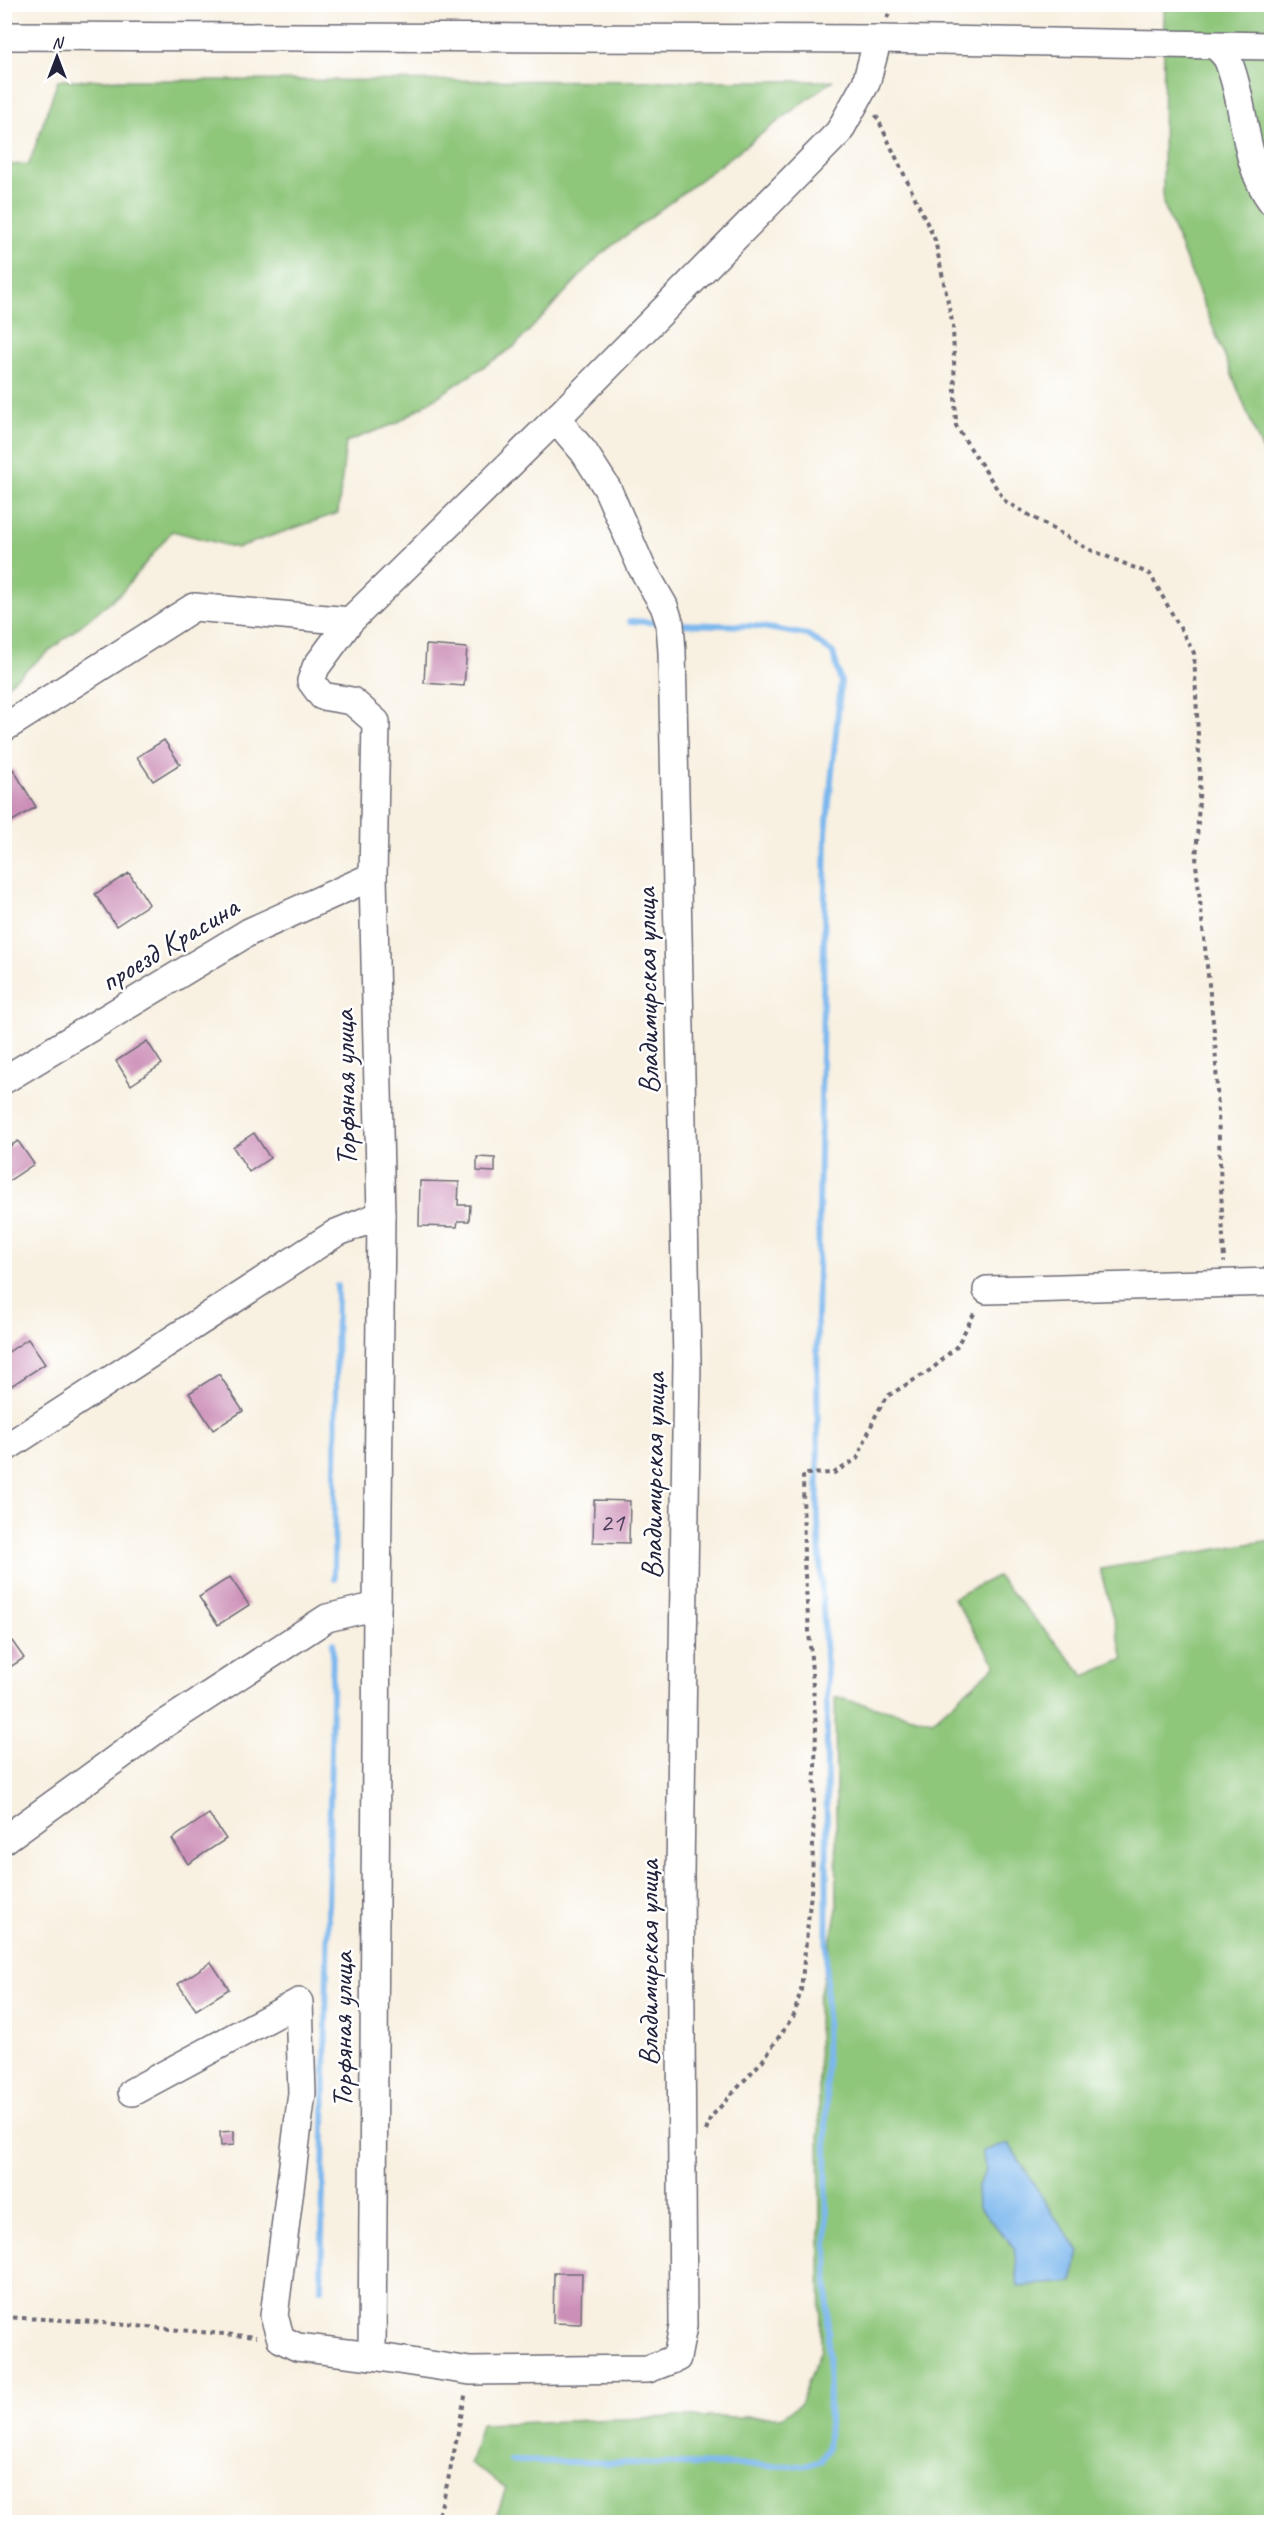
<svg xmlns="http://www.w3.org/2000/svg" width="1276" height="2527" viewBox="0 0 1276 2527" font-family="Caveat,sans-serif">
<rect width="100%" height="100%" fill="#fff"/>
<filter id="ink" filterUnits="userSpaceOnUse"><feTurbulence type="fractalNoise" baseFrequency=".0167" numOctaves="2"/><feDisplacementMap in="SourceGraphic" scale="12" xChannelSelector="R" yChannelSelector="G"/><feConvolveMatrix kernelMatrix="1 2 1 2 8 2 1 2 1" color-interpolation-filters="sRGB"/></filter>
<filter id="wash" filterUnits="userSpaceOnUse"><feTurbulence type="fractalNoise" baseFrequency=".008" numOctaves="4" result="noise"/><feDisplacementMap in="SourceGraphic" scale="24" xChannelSelector="R" yChannelSelector="G"/><feGaussianBlur stdDeviation="1.35" result="paint"/><feColorMatrix in="noise" values="0 0 0 0 0 0 0 0 0 0 0 0 0 0 0 0 0 1.4 0 .05"/><feComposite in="paint" operator="in"/></filter>
<g filter="url(#wash)">
<rect width="100%" height="100%" fill="#f8f0e0"/>
<g fill="#8ec67a" stroke="#58745a" stroke-width="1.5">
<polygon points="1164,5 1271,5 1271,472 1163,203"/>
<polygon points="58,80 832,81 600,255 514,347 397,423 346,442 338,513 237,548 172,531 122,592 5,687 5,165 29,164"/>
<polygon points="1271,1540 1271,2522 494,2522 506,2488 470,2463 481,2424 674,2417 781,2417 800,2404 821,2349 818,2002 837,1909 835,1697 932,1721 996,1665 953,1598 997,1576 1085,1676 1124,1659 1100,1569"/>
</g>
<polygon fill="#7cb7ed" stroke="#4f6c94" stroke-width="1.5" points="1009,2144 1055,2218 1080,2252 1072,2282 1018,2286 1014,2247 978,2206 977,2188 986,2170 982,2151"/>
<g fill="none" stroke-linecap="round" stroke-linejoin="round">
<g stroke="#7cb7ed" stroke-width="6">
<polyline points="630,621 664,623"/>
<polyline points="334,1579 337,1286"/>
<polyline points="321,2288 333,1643"/>
<polyline points="511,2461 791,2466 820,2462 827,2449 829,2423 826,2141 827,1677 818,1520 817,1321 826,832 841,682 833,653 808,635 756,626 677,624"/>
</g>
</g>
<g id="blocks">
<g fill="#cc90b8">
<polygon points="426,645 467,648 464,686 424,683"/>
<polygon points="164,740 180,764 153,781 137,757"/>
<polygon points="13,769 36,807 4,826 4,774"/>
<polygon points="129,873 149,904 116,926 95,894"/>
<polygon points="147,1041 162,1064 131,1085 116,1061"/>
<polygon points="254,1133 270,1158 249,1172 233,1147"/>
<polygon points="18,1141 34,1164 4,1184 4,1150"/>
<polygon points="477,1157 495,1158 495,1172 477,1171"/>
<polygon points="420,1181 459,1182 458,1205 470,1205 469,1221 458,1221 457,1227 419,1226"/>
<polygon points="28,1339 45,1364 8,1388 4,1383 4,1355"/>
<polygon points="219,1374 243,1411 213,1430 189,1393"/>
<polygon points="594,1500 630,1501 629,1543 593,1542"/>
<polygon points="230,1577 249,1605 218,1625 199,1597"/>
<polygon points="12,1641 24,1658 4,1671 4,1646"/>
<polygon points="209,1814 226,1839 188,1864 172,1839"/>
<polygon points="211,1962 229,1989 196,2010 178,1984"/>
<polygon points="234,2131 234,2145 221,2146 220,2132"/>
<polygon points="554,2273 582,2273 581,2324 553,2323"/>
</g>
</g>
</g>
<g filter="url(#ink)">
<use href="#blocks" fill-opacity="0" stroke="#6d6a75" stroke-width="1.5"/>
<g fill="none" stroke-linecap="round" stroke-linejoin="round">
<defs>
<g id="minor">
<polyline points="4,36 878,39 1272,46"/>
<path d="M1215 45C1220 50 1227 56 1229 63 1247 109 1242 162 1272 202"/>
<polyline points="4,728 194,607 350,621"/>
<polyline points="4,1080 249,932 373,876"/>
<polyline points="987,1290 1272,1282"/>
<polyline points="4,1449 336,1233 381,1215"/>
<polyline points="377,1606 372,2356 470,2371 648,2369 677,2358 683,2326 680,1876 687,1360 672,652 670,624 664,606 641,566 607,488 584,452 566,431 560,415"/>
<polyline points="4,1840 160,1727 327,1618 377,1606 381,1215 373,876 376,722 352,701 322,696 311,681 316,667 350,621 560,415 839,132 866,83 878,39"/>
<polyline points="132,2092 299,2002 302,2093 274,2316 281,2339 297,2347 372,2356"/>
</g>
</defs>
<use href="#minor" stroke="#6d6a75" stroke-width="30"/>
<g stroke="#6d6a75" stroke-width="4" stroke-dasharray="4.5 4.5" stroke-linecap="butt">
<polyline points="887,18 893,4"/>
<polyline points="876,115 935,240 953,326 956,426 1005,501 1086,548 1150,574 1194,653 1200,776 1196,864 1215,1040 1224,1262"/>
<polyline points="706,2131 711,2117 763,2060 794,2015 801,1990 812,1883 816,1728 804,1561 803,1474 834,1473 857,1459 875,1417 886,1397 932,1369 957,1346 976,1310"/>
<polyline points="4,2317 82,2321 256,2337"/>
<path d="M434 2522C446 2507 460 2417 466 2392"/>
</g>
<use href="#minor" stroke="#fff" stroke-width="27"/>
</g>
</g>
<g text-anchor="middle" stroke-width="5" stroke-linejoin="round" paint-order="stroke">
<g font-size="27" fill="#4c3e5a">
<text x="612" y="1531">21</text>
</g>
<g font-size="30" fill="#22223b" stroke="#fff">
<text transform="translate(169 944) rotate(-31)" y="10">проезд Красина</text>
<text transform="translate(647 991) rotate(-91)" y="10">Владимирская улица</text>
<text transform="translate(345 1088) rotate(-91)" y="10">Торфяная улица</text>
<text transform="translate(653 1476) rotate(-89)" y="10">Владимирская улица</text>
<text transform="translate(648 1963) rotate(-90)" y="10">Владимирская улица</text>
<text transform="translate(342 2030) rotate(-90)" y="10">Торфяная улица</text>
</g>
</g>
<rect width="1276" height="2527" fill="none" stroke="#fff" stroke-width="24"/>
<g transform="translate(57 57)" stroke="#ffffff" stroke-width="4.5" paint-order="stroke">
<path d="M0-4.5L10 22L0 15L-10 22Z" fill="#22223b"/>
<text y="-9" font-size="16" font-weight="bold" text-anchor="middle" fill="#22223b">N</text>
</g>
</svg>
